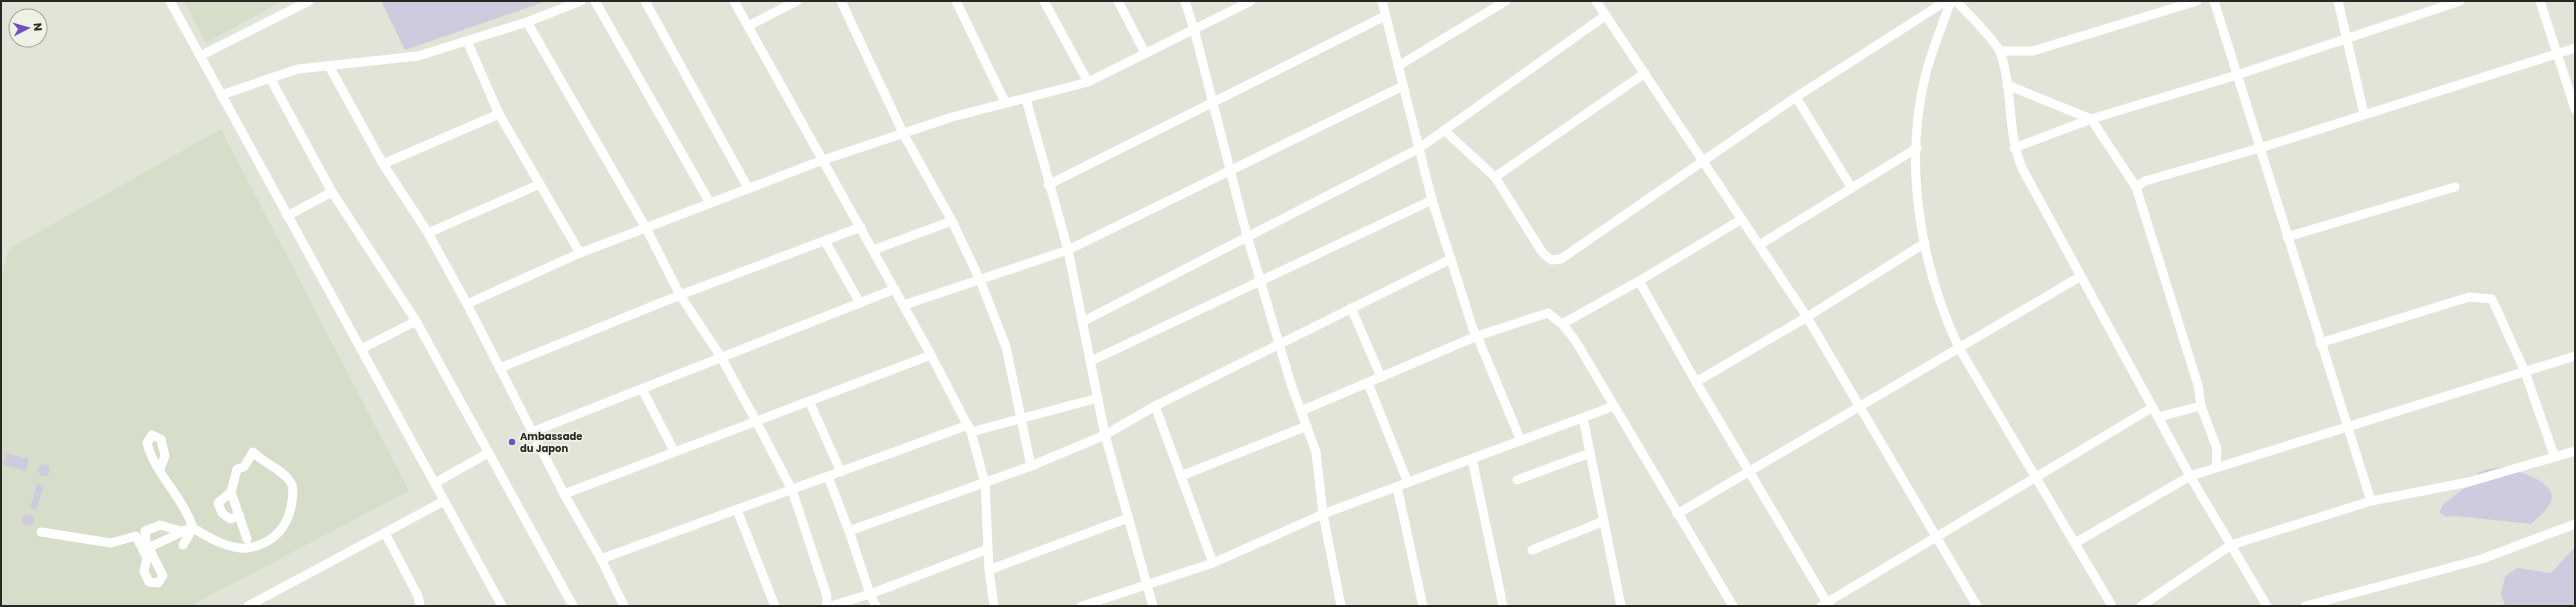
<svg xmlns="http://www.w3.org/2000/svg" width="2576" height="607" viewBox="0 0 2576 607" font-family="Poppins,sans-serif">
<rect width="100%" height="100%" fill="#e1e5d7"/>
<g fill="#d6ddc8">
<polygon points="184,1 282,1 206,43"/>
<polygon points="221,129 409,491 190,606 1,606 1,277 9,249"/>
</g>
<g fill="#cfcbde">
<polygon points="381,1 547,1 405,50"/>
<polygon points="6,453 29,459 26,471 3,465"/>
<circle cx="44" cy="470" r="6"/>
<path d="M2504 467C2518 472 2561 482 2550 503 2547 511 2537 518 2531 524L2456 516 2446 517 2439 512 2444 503 2472 483 2478 473 2488 469Z"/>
<polygon points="37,484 44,486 36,510 30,508"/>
<circle cx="28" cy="520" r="6"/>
<polygon points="2575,547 2575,606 2505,606 2501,594 2505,576 2517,568 2551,573"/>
</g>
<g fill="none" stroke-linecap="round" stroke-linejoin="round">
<g stroke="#fff" stroke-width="9">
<polyline points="170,1 502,606"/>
<polyline points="595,1 710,203"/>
<polyline points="645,1 748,188"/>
<polyline points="734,1 931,355 971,432 985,483 989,570 994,606"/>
<polyline points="841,1 904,135 952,221 980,280 1006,347 1031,466"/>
<polyline points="956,1 1005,102"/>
<polyline points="1044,1 1088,82"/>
<polyline points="1118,1 1145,53"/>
<polyline points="1185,1 1194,29 1247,236 1291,384 1316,452 1323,514 1341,606"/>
<polyline points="1382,1 1432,200 1473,329 1477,336 1548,313 1562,324 1575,340 1733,606"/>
<polyline points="1596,1 1807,317 1977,606"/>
<path d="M1951 1C1942 25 1933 48 1926 73 1903 163 1920 265 1959 348L2112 606"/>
<path d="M1956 1C1966 12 1996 41 2000 52 2014 90 2006 133 2023 170L2190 476 2267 606"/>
<polyline points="2214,1 2371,501"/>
<polyline points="2338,1 2364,114"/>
<polyline points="2540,1 2575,109"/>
<polyline points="527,22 646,228 680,295 721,357 756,421 792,490 827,596 826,606"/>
<polyline points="748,26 797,1"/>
<polyline points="467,41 499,114 580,253"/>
<polyline points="2000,51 2033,51 2197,1"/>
<polyline points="200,56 309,1"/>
<polyline points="329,66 383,164 428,233 467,304 564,494 601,559 624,606"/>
<polyline points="1398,66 1506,1"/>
<polyline points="270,78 332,192 416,321 573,606"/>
<polyline points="2007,85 2091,119 2136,187"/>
<polyline points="221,95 298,69 418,56 527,22 581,1"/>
<polyline points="1796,97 1851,187"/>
<polyline points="1444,130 1495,177 1542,252 1551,260 1561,259 1796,97 1946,1"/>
<polyline points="2014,148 2091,119 2237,75 2460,1"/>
<polyline points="383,164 499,114"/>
<polyline points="1495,177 1645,73"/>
<polyline points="1048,185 1385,16"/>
<polyline points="287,216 332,192"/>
<polyline points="1742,219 1639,281 1696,382 1829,606"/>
<polyline points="428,233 540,184"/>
<polyline points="2287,237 2455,187"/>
<polyline points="825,241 860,303"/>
<polyline points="1759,245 1917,148"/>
<polyline points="873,250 952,221"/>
<polyline points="467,304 580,253 823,160 952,117 1088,82 1251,1"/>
<polyline points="904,305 1068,250 1403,86"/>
<polyline points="1351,308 1381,377"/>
<polyline points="1084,321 1418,149 1606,15"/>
<polyline points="1562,324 1639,281"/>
<polyline points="2320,343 2469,297 2492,299 2525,372 2554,455"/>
<polyline points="361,349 416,321"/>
<polyline points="1091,361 1432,200"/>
<polyline points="500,368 680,295 861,227"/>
<polyline points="1696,382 1807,317 1925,243"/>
<polyline points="1368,383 1408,483"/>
<polyline points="642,389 674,451"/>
<polyline points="809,401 841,472"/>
<polyline points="1155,406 1213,563"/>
<polyline points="2201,406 2217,449 2216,468"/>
<polyline points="1301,411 1477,336 1521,441"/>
<polyline points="2158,417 2201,406 2198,385 2136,187 2145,181 2260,148 2575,48"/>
<polyline points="1583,418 1621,606"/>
<polyline points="532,432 895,289"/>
<polyline points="971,432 1098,398"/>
<polyline points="1472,459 1503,606"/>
<path d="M160 469 165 456 161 439 152 435 147 443C155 474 183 497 193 528 208 537 229 550 247 548 274 544 289 526 292 501 293 495 294 488 291 483 283 469 264 464 253 452L244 467 237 469 231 492 247 539"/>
<polyline points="1181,476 1307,426"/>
<polyline points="828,477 849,531 1031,466 1105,435 1068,250 1026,99"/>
<polyline points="1517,480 1590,453"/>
<polyline points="435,483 488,453"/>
<polyline points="1397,487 1423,606"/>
<polyline points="231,492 218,503 222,513 230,519 240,516"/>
<polyline points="564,494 931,355"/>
<polyline points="737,510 775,606"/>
<polyline points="1677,514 2081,276"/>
<polyline points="849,531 870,594 876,606"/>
<polyline points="41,532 111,543 136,536 147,558 144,571 149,582 158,583 163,576 146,542 145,531 160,525 181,531 193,528"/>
<polyline points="385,533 418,596 420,606"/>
<polyline points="2075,543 2190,476 2575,356"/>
<polyline points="183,545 193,528"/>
<polyline points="148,548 184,531"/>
<polyline points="1532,550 1604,521"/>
<polyline points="601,559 968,425"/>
<polyline points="989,570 1128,518"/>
<polyline points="248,606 444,501"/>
<polyline points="831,606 870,594 988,549"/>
<polyline points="1082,606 1213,563 1323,514 1614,406"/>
<polyline points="1153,606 1105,435 1155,406 1451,259"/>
<polyline points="1821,606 2153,407"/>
<polyline points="2141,606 2231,545 2371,501 2469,482 2575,451"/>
<polyline points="2305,606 2482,559 2575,524"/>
</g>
</g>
<circle fill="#754ec7" stroke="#eef2e4" stroke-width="1.5" cx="512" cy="442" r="4"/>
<g text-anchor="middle" stroke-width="4" stroke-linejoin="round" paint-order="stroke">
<g font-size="10" font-weight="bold" fill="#282924" stroke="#eef2e4" text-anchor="start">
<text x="520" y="440">Ambassade<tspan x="520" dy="12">du Japon</tspan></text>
</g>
</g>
<rect width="2576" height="607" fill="none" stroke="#282924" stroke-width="4"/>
<g transform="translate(28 28) rotate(84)"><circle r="19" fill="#eef2e4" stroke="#9fa297"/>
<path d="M0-3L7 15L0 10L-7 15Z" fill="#754ec7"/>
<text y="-6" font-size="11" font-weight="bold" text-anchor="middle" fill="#282924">N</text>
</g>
</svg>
